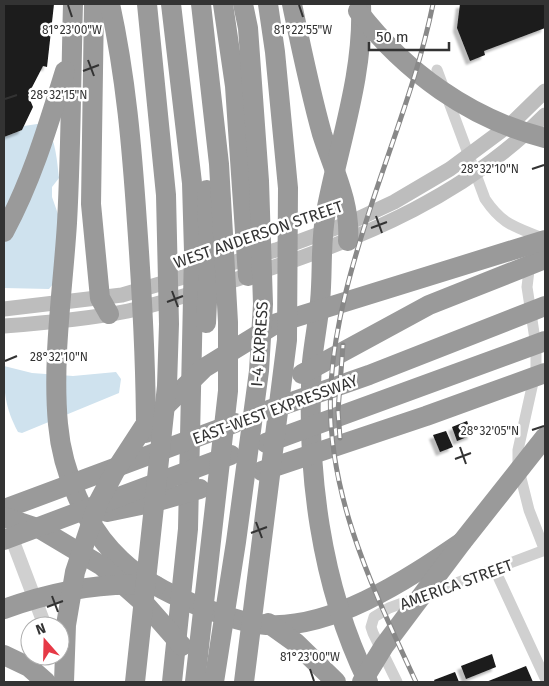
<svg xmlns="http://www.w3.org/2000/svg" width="549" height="686" viewBox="0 0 549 686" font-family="'Fira Sans',sans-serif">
<defs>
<filter id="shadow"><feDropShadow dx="-4" dy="4" stdDeviation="1" flood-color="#0004"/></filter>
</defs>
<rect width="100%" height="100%" fill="#fff"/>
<g fill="#cfe2ee">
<path d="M37 124 46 125C56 141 57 161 59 178L52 187V197L59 217 57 279 49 289 4 288V137L22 130 24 126Z"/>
<path d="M4 366 32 373 73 376 116 372 121 379 119 393 22 433 18 432C5 407 4 393 4 366Z"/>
</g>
<g fill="#1a1a1a" filter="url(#shadow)">
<polygon points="4,4 54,4 47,67 43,66 28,95 33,107 22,130 4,137"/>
<polygon points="460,4 545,4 545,28 484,51 485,55 470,61 457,28"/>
<polygon points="467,421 472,435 457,441 452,427"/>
<polygon points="446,431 453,447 440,452 433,435"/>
<polygon points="492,654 496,667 466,679 461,666"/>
<polygon points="526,666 533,682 486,682"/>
<polygon points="455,672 459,682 435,682 434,680"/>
</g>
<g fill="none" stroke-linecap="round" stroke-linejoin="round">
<g stroke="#d0d0d0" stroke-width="11">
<path d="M437 70 485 199C502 224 513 226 540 237"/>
<polyline points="530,262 527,287 536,346 536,369 518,450 518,466 529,510 545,551"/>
<polyline points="495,570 545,678"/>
<polyline points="397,682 373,633 371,627 374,617 389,608 545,550"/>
</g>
<polyline stroke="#d0d0d0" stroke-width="14" points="9,531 45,626"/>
<g stroke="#bdbdbd" stroke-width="15">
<polyline points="4,309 122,295 276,250 349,223 394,202 450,169 512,123 545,91"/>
<path d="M4 326C45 323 88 319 128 311 174 301 218 285 262 271 366 237 467 194 545 115"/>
</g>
<g stroke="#9a9a9a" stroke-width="20">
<path d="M73 4C71 77 71 150 67 223 63 288 52 359 58 424 62 471 85 527 121 560 141 579 169 594 194 604 215 612 236 621 258 624 327 634 408 579 462 542"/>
<polyline points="94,4 91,204 100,298 109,314"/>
<path d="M110 4C126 77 132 149 137 223 142 293 146 363 146 433"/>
<polyline points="171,4 192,183 194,252 188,529 172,682"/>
<polyline points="223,4 235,86 248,276"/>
<path d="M292 4C301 47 310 91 322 134 333 169 351 203 348 241"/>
<path d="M361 4C364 75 339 143 326 212 320 241 323 272 320 302 318 322 314 342 312 362 306 470 320 584 368 682"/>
<path d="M358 11C405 72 470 119 545 138"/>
<path d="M4 232C32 180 48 126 65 71"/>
<polyline points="206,323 209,261 207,190"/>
<polyline points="302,374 429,305 545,259"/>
<polyline points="269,410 369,375 545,306"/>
<polyline points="266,443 545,341"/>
<polyline points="262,471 426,416 545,373"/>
<polyline points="4,509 235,423"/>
<polyline points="107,512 155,502 200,489"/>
<polyline points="4,517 40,529 102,566 146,605 182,646"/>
<polyline points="4,540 231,455"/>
<path d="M4 609C54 591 104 581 156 586"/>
<polyline points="268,623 296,643 336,682"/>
<polyline points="4,655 29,667 46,682"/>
<polyline points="64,682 66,625 75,572 98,503 115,471 143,428 204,368 277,323 545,240"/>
<polyline points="135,682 167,386 169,324 166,195 147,4"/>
<polyline points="195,682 228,391 228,322 219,164 201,4"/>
<polyline points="214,682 236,542 259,371 263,304 259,181 248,28 243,4"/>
<polyline points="244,682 287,340 288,188 275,52 268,4"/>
<polyline points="362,682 384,646 462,542 545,437"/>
</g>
<defs>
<g id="rail">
<polyline points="340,438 338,411 343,345"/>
<path d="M416 682C373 589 324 490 331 383 335 322 353 261 372 203 394 136 419 73 433 4"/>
</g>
</defs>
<use href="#rail" stroke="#888" stroke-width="5"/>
<use href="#rail" stroke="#fff" stroke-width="3" stroke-dasharray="9" stroke-linecap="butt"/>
</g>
<path fill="none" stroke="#333" stroke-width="2" d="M68 5 72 17M299 5 303 17M88 60 94 76M83 71 99 65M5 99 17 95M532 169 544 165M376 216 382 233M371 228 387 222M172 291 178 307M167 302 183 296M5 361 17 356M532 430 544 426M460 447 466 464M455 459 471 453M256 522 262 538M251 533 267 527M52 596 58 612M47 607 63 601M310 669 314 681"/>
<g text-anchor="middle" stroke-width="5" stroke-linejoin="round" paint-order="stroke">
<g font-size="16" fill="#333" stroke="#fff">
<text transform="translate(258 234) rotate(-19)" y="6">WEST ANDERSON STREET</text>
<text transform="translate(259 344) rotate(-86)" y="6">I-4 EXPRESS</text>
<text transform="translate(275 409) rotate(-20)" y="6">EAST-WEST EXPRESSWAY</text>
<text transform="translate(456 584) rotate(-20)" y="6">AMERICA STREET</text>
</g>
</g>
<g font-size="12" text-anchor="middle" fill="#333" stroke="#fff" stroke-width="5" stroke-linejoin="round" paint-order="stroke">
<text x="303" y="34">81°22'55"W</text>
<text x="72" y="34">81°23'00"W</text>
<text x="59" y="99">28°32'15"N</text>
<text x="490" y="173">28°32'10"N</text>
<text x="59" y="361">28°32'10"N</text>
<text x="490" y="435">28°32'05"N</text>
<text x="310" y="661">81°23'00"W</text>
</g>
<rect width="549" height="686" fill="none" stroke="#333333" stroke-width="10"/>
<g transform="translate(45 641) rotate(340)"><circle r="24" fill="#ffffff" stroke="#adadad"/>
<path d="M0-4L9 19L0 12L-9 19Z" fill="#e63946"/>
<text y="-8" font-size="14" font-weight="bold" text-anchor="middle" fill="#333333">N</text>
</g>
<path d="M369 42v8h80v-8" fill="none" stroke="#333333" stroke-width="2.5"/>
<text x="376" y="42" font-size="15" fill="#333333" stroke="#ffffff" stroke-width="4" paint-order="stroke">50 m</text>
</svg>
